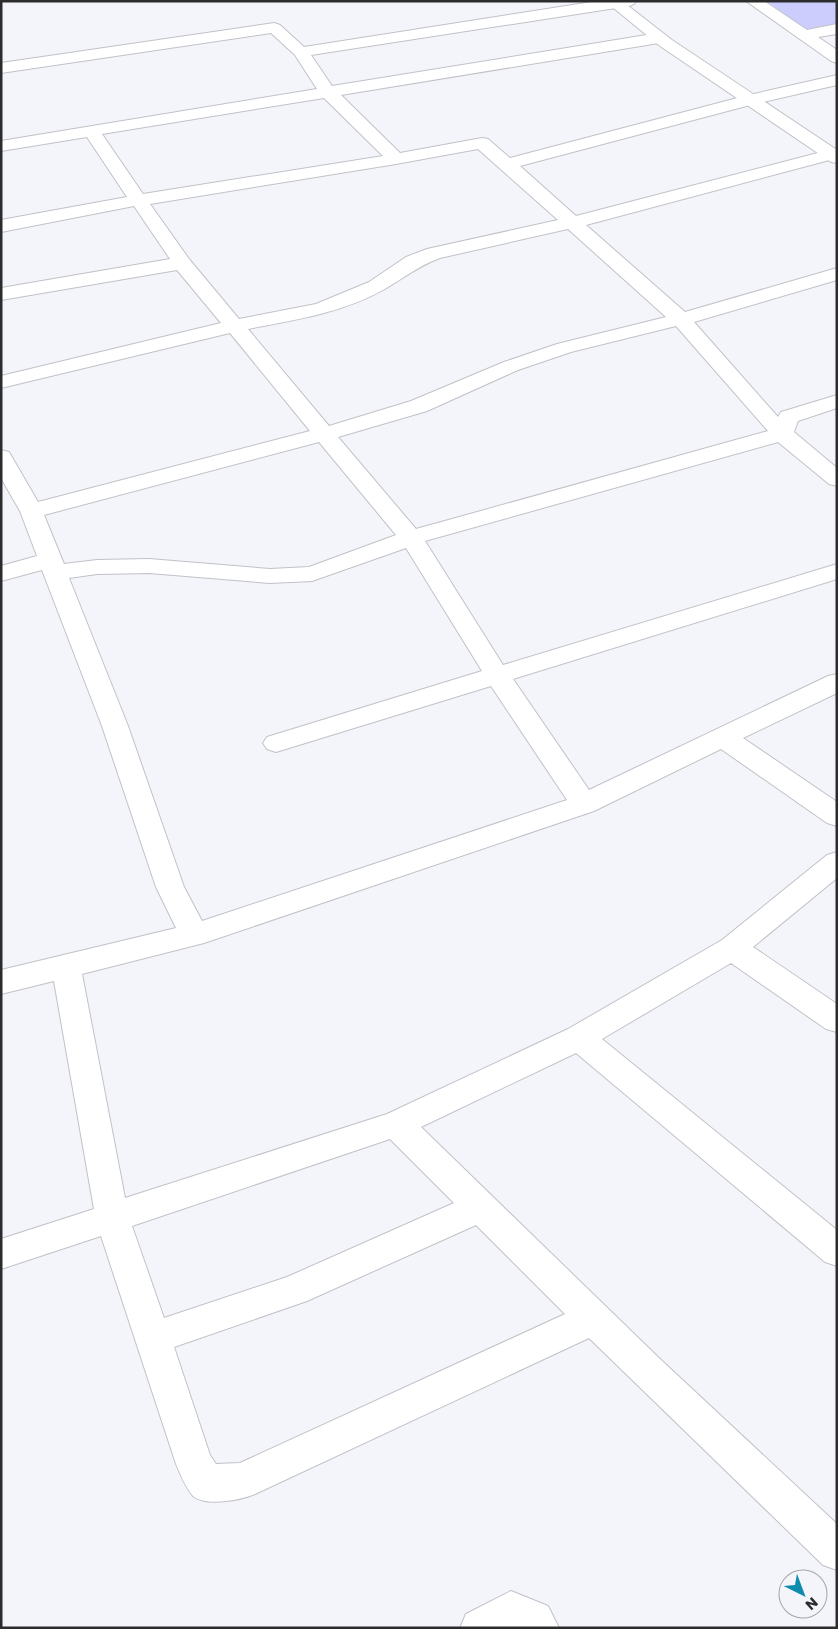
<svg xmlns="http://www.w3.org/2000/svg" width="838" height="1629" viewBox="0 0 838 1629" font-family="Poppins,sans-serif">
<rect width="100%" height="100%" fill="#f4f4fb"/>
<polygon fill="#ccccfd" points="766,1 837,1 837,24 807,30"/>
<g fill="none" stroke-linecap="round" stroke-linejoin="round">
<defs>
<g id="street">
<path d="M598 1H636L634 4 629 6 311 55 332 86 659 33 665 35 667 38 665 41 659 43 341 95 400 153 482 138 488 139 510 158 745 96 837 75V85L754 104 520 166 576 216 837 148V158L586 225 685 312 837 268V280L694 322 778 417 781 412 837 395V408L798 421 794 432 837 468V486L829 484 778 442 425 541 503 665 837 564V579L513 679 589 790 828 676 837 674V693L743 738 837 802V826L827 823 721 749 594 811 204 943 82 974 125 1198 387 1114 568 1029 722 940 827 855 837 852V878L753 947 837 1004V1032L826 1029 731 963 602 1039 837 1230V1266L825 1262 576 1053 421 1127 660 1359 837 1524V1570L823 1565 589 1338 255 1494C241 1500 206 1507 193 1496 186 1488 180 1474 176 1464L101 1236 1 1269V1239L94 1209 54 981 1 994V970L176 928 156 887 102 726 42 570 1 581V566L37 556 20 511 1 478V450L9 452 38 502 310 431 230 333 1 388V376L221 323 177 270 1 300V288L170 259 134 206 1 232V220L127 197 87 137 1 151V141L317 89 295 55 271 33 1 73V63L274 23 280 25 304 47ZM324 98 383 156 143 194 102 134ZM478 149 558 220 427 249 406 257 369 282 316 304 239 319 189 259 150 204 396 164ZM568 229 666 317 557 344 504 362 411 401 329 426 248 329C294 320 342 313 383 290 404 278 416 267 440 258ZM676 326 768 431 416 529 338 437 427 411 518 370 571 352ZM319 442 396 535 309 567 270 569 149 559 97 560 64 564 44 515ZM406 548 482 671 267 737 263 743 267 749 276 752 491 686 567 800 202 921 184 887 128 726 69 578 97 574 149 573 270 583 312 581ZM390 1139 454 1203 287 1277 164 1318 132 1226ZM476 1225 565 1314 240 1463 216 1464 210 1455 174 1347 307 1301Z"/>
<polygon points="746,1 764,1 807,30 837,24 837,34 818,37 837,50 837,63 831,61"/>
<polygon points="511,1591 548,1606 559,1628 460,1628 466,1614"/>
</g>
<polygon id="secondary" points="605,1 622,1 672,40 837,150 837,163 831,162 660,46"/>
</defs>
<use href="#street" stroke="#c1c2c8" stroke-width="2"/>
<use href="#secondary" stroke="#c1c2c8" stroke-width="2"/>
<use href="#street" fill="#fff" fill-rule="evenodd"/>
<use href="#secondary" fill="#fff" fill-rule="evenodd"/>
</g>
<rect width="838" height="1629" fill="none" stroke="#2c2c2f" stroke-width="5"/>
<g transform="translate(803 1594) rotate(138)"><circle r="24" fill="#f4f4fb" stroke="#a4a4a9"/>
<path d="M0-4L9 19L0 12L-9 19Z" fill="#0f8bad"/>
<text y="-8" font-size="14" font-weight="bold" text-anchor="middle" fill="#2c2c2f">N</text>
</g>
</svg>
